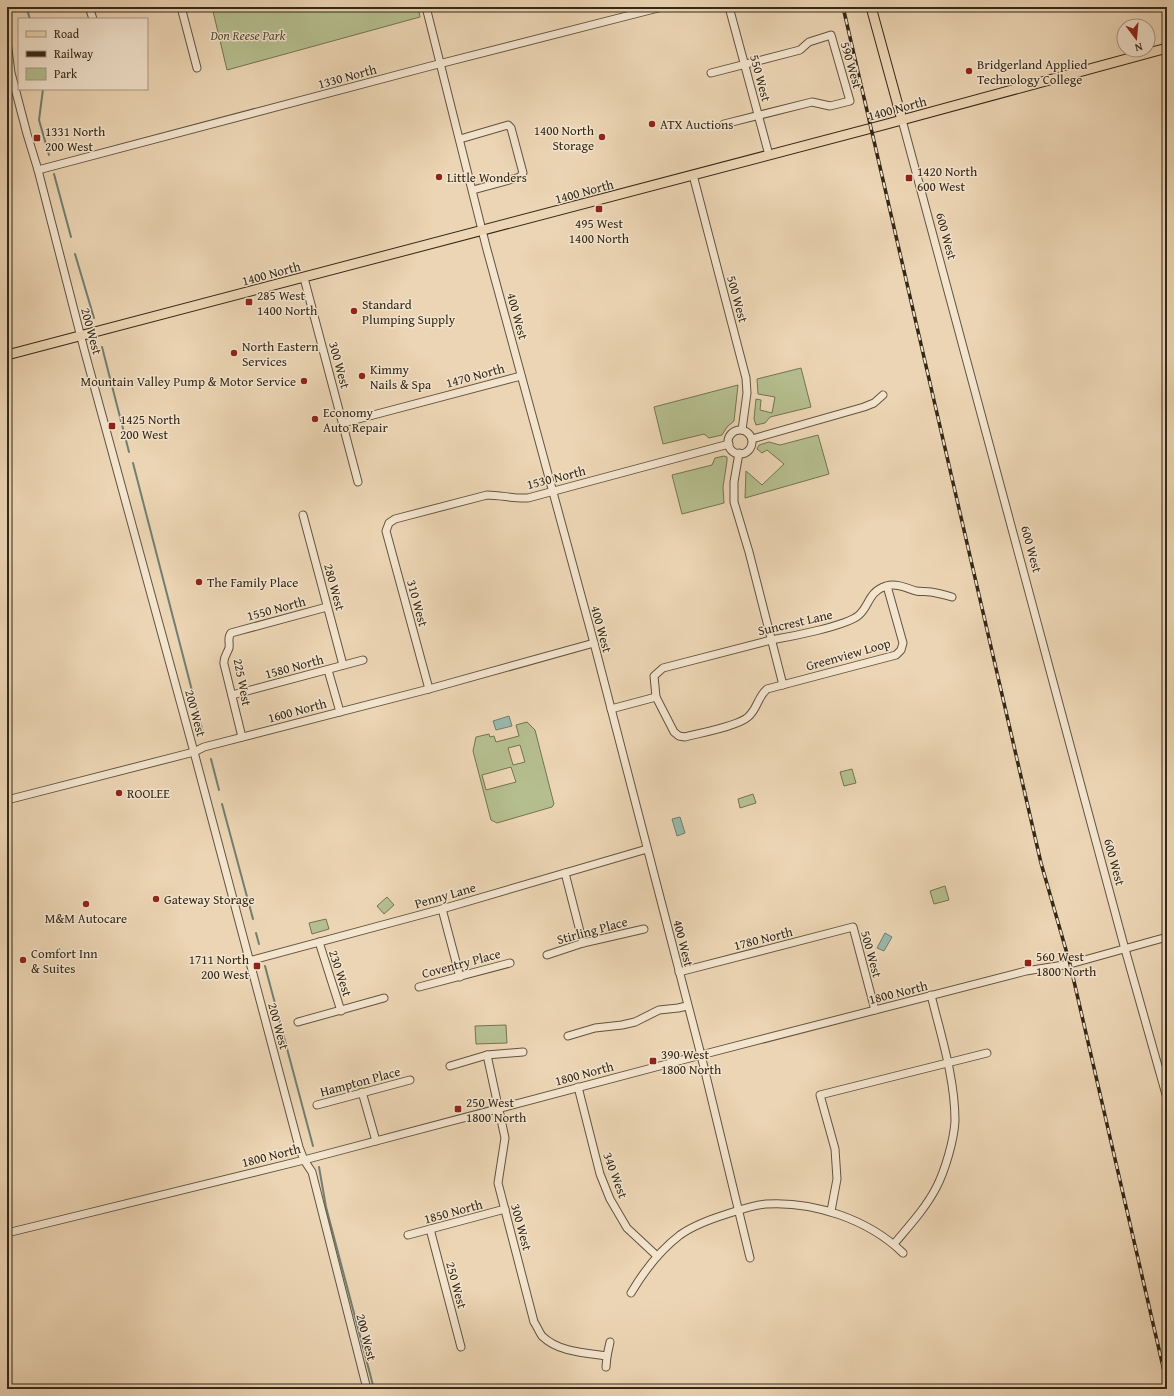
<svg xmlns="http://www.w3.org/2000/svg" width="1174" height="1396" viewBox="0 0 1174 1396" font-family="'Gentium Book Plus',serif">
<rect width="100%" height="100%" fill="#ecd5b4"/>
<filter id="stains"><feTurbulence type="fractalNoise" baseFrequency=".005" numOctaves="4"/><feColorMatrix values="0 0 0 0 .2 0 0 0 0 .09 0 0 0 0 .02 0 0 0 .5 -.17"/></filter>
<radialGradient id="worn" r=".72"><stop offset=".6" stop-color="#630" stop-opacity="0"/><stop offset="1" stop-color="#630" stop-opacity=".3"/></radialGradient>
<g fill="#b5be8f" stroke="#747353" fill-rule="evenodd">
<polygon points="212,7 418,7 420,17 227,70"/>
<polygon points="801,368 811,407 770,417 765,423 756,425 754,419 756,399 761,400 760,410 772,413 775,397 758,394 757,379"/>
<polygon points="738,385 734,421 727,427 722,435 709,438 704,434 663,444 654,407"/>
<polygon points="818,435 829,474 745,498 746,471 762,485 784,464 767,450 762,453 757,449 759,445 769,442 780,445"/>
<polygon points="724,456 727,457 727,461 723,487 724,503 682,514 672,475 712,465 715,458"/>
<path d="M527 722 535 730 554 804 552 807 497 823 491 820 473 751 476 737 489 734 490 737 494 736 496 742 519 736 516 725ZM520 745 525 762 513 765 508 748ZM511 767 516 782 486 790 482 775Z"/>
<polygon points="852,769 856,783 844,786 840,772"/>
<polygon points="753,794 756,803 740,808 738,799"/>
<polygon points="945,886 949,900 934,904 930,891"/>
<polygon points="387,897 394,905 384,914 377,906"/>
<polygon points="326,919 329,929 312,934 309,923"/>
<polygon points="506,1025 507,1043 476,1044 475,1026"/>
</g>
<g fill="#99b9ad" stroke="#717f71">
<polygon points="509,716 512,726 496,730 493,721"/>
<polygon points="680,817 685,833 677,836 672,819"/>
<polygon points="885,933 892,937 884,951 877,948"/>
</g>
<g fill="none" stroke-linecap="round" stroke-linejoin="round">
<g stroke="#717f71" stroke-width="2">
<polyline points="26,7 30,19"/>
<polyline points="43,89 39,120 49,155"/>
<polyline points="54,174 71,237"/>
<polyline points="75,254 94,318"/>
<polyline points="102,347 129,452"/>
<polyline points="133,463 203,733"/>
<polyline points="211,759 219,790"/>
<polyline points="222,804 253,919"/>
<polyline points="256,933 259,944"/>
<polyline points="265,966 313,1146"/>
<polyline points="319,1167 326,1207 374,1389"/>
</g>
<defs>
<g id="minor">
<polyline points="89,7 93,19"/>
<polyline points="181,7 197,68"/>
<polyline points="426,7 486,246 594,643 701,1055 750,1258"/>
<polyline points="729,7 769,155"/>
<polyline points="7,41 11,73 27,134 38,170 84,349 194,752 299,1147 304,1160 312,1172 367,1389"/>
<polyline points="711,73 800,50 809,42 831,35 850,101 830,106 812,102 724,124"/>
<polyline points="902,120 1123,942 1167,1098"/>
<polyline points="460,139 508,125 511,128 523,173 520,177 473,190"/>
<polyline points="38,170 427,67 662,7"/>
<polyline points="693,175 746,378 747,393 742,430"/>
<polyline points="304,278 358,482"/>
<polyline points="343,423 521,376"/>
<circle cx="740" cy="442" r="12"/>
<polyline points="752,439 864,407 874,403 883,395"/>
<polyline points="739,453 734,482 734,502 749,552 783,685"/>
<polyline points="303,515 343,665"/>
<path d="M887 586 903 643 901 650 896 655 767 689C757 698 758 708 748 717 738 726 700 733 685 737L679 736 674 732 656 697 654 676 663 668 771 640C789 637 847 626 859 615 870 605 868 592 886 586 897 583 906 588 916 591 921 592 926 591 931 592 938 593 945 595 952 597"/>
<polyline points="328,670 340,712"/>
<path d="M429 689 386 531 389 523 395 519 487 495C501 495 514 499 528 498L729 444"/>
<polyline points="232,695 363,660"/>
<polyline points="611,709 656,697"/>
<path d="M242 737 224 664C223 657 227 654 229 648 230 642 227 638 231 633L327 607"/>
<polyline points="7,800 194,752 204,747 429,689 594,643"/>
<polyline points="565,873 583,943"/>
<polyline points="442,909 460,977"/>
<polyline points="319,942 341,1011"/>
<polyline points="547,955 583,943 644,929"/>
<polyline points="249,961 442,909 647,849"/>
<polyline points="679,972 853,927 875,1010"/>
<polyline points="419,987 510,963"/>
<polyline points="298,1022 384,998"/>
<polyline points="568,1036 595,1028 622,1025 635,1022 659,1010 678,1008 687,1006"/>
<path d="M487 1055 505 1138 498 1183 534 1322C537 1326 539 1332 542 1336 558 1352 585 1353 607 1356"/>
<polyline points="450,1066 487,1055 523,1052"/>
<polyline points="578,1087 600,1174 610,1199 627,1228 657,1256"/>
<polyline points="362,1092 376,1141"/>
<polyline points="317,1105 410,1080"/>
<polyline points="831,1211 837,1179 835,1149 820,1095 987,1053"/>
<polyline points="430,1229 461,1347"/>
<polyline points="7,1233 304,1160 701,1055 1026,971 1070,964 1167,937"/>
<polyline points="408,1235 505,1209"/>
<path d="M894 1244C909 1226 925 1209 936 1188 945 1171 954 1140 955 1121 955 1078 941 1036 931 995"/>
<path d="M631 1293C644 1271 659 1251 680 1235 694 1225 711 1219 727 1214 739 1210 753 1205 766 1204 813 1201 868 1219 903 1253"/>
<polyline points="606,1367 607,1356 610,1342"/>
</g>
<g id="major">
<polyline points="871,7 902,120"/>
<polyline points="7,355 887,124 1167,48"/>
</g>
</defs>
<use href="#minor" stroke="#62533e" stroke-width="9"/>
<use href="#major" stroke="#342817" stroke-width="11"/>
<use href="#minor" stroke="#f3e4ce" stroke-width="7"/>
<use href="#major" stroke="#ecd5b4" stroke-width="9"/>
<defs>
<polyline id="rail" points="843,7 1041,863 1070,964 1167,1384"/>
</defs>
<use href="#rail" stroke="#342817" stroke-width="3.5"/>
<use href="#rail" stroke="#f3e4ce" stroke-width="2" stroke-dasharray="6" stroke-linecap="butt"/>
</g>
<g fill="#8f2418" stroke="#f3e4ce" stroke-width="1.5">
<circle cx="969" cy="71" r="4"/>
<circle cx="652" cy="124" r="4"/>
<circle cx="602" cy="137" r="4"/>
<rect x="33" y="134" width="8" height="8" rx="2"/>
<circle cx="439" cy="177" r="4"/>
<rect x="905" y="174" width="8" height="8" rx="2"/>
<rect x="595" y="205" width="8" height="8" rx="2"/>
<rect x="245" y="298" width="8" height="8" rx="2"/>
<circle cx="354" cy="311" r="4"/>
<circle cx="234" cy="353" r="4"/>
<circle cx="362" cy="376" r="4"/>
<circle cx="304" cy="381" r="4"/>
<circle cx="315" cy="419" r="4"/>
<rect x="108" y="422" width="8" height="8" rx="2"/>
<circle cx="199" cy="582" r="4"/>
<circle cx="119" cy="793" r="4"/>
<circle cx="156" cy="899" r="4"/>
<circle cx="86" cy="904" r="4"/>
<circle cx="23" cy="960" r="4"/>
<rect x="1024" y="959" width="8" height="8" rx="2"/>
<rect x="253" y="962" width="8" height="8" rx="2"/>
<rect x="649" y="1057" width="8" height="8" rx="2"/>
<rect x="454" y="1105" width="8" height="8" rx="2"/>
</g>
<g text-anchor="middle" stroke-width="3" stroke-linejoin="round" paint-order="stroke">
<g font-size="13" font-style="italic" fill="#544e35" stroke="#f3e4ce">
<text x="248" y="40">Don Reese Park</text>
</g>
<g font-size="13" fill="#342817" stroke="#f3e4ce" text-anchor="start">
<text x="977" y="69">Bridgerland Applied<tspan x="977" dy="15">Technology College</tspan></text>
<text x="660" y="129">ATX Auctions</text>
<text x="594" y="135" text-anchor="end">1400 North<tspan x="594" dy="15">Storage</tspan></text>
<text x="45" y="136">1331 North<tspan x="45" dy="15">200 West</tspan></text>
<text x="917" y="176">1420 North<tspan x="917" dy="15">600 West</tspan></text>
<text x="447" y="182">Little Wonders</text>
<text x="599" y="228" text-anchor="middle">495 West<tspan x="599" dy="15">1400 North</tspan></text>
<text x="257" y="300">285 West<tspan x="257" dy="15">1400 North</tspan></text>
<text x="362" y="309">Standard<tspan x="362" dy="15">Plumping Supply</tspan></text>
<text x="242" y="351">North Eastern<tspan x="242" dy="15">Services</tspan></text>
<text x="370" y="374">Kimmy<tspan x="370" dy="15">Nails &amp; Spa</tspan></text>
<text x="296" y="386" text-anchor="end">Mountain Valley Pump &amp; Motor Service</text>
<text x="323" y="417">Economy<tspan x="323" dy="15">Auto Repair</tspan></text>
<text x="120" y="424">1425 North<tspan x="120" dy="15">200 West</tspan></text>
<text x="207" y="587">The Family Place</text>
<text x="127" y="798">ROOLEE</text>
<text x="164" y="904">Gateway Storage</text>
<text x="86" y="923" text-anchor="middle">M&amp;M Autocare</text>
<text x="31" y="958">Comfort Inn<tspan x="31" dy="15">&amp; Suites</tspan></text>
<text x="1036" y="961">560 West<tspan x="1036" dy="15">1800 North</tspan></text>
<text x="249" y="964" text-anchor="end">1711 North<tspan x="249" dy="15">200 West</tspan></text>
<text x="661" y="1059">390 West<tspan x="661" dy="15">1800 North</tspan></text>
<text x="466" y="1107">250 West<tspan x="466" dy="15">1800 North</tspan></text>
</g>
<g font-size="13" fill="#342817" stroke="#f3e4ce">
<text transform="translate(852 65) rotate(74)" y="5">590 West</text>
<text transform="translate(347 76) rotate(-15)" y="5">1330 North</text>
<text transform="translate(761 78) rotate(75)" y="5">550 West</text>
<text transform="translate(897 108) rotate(-15)" y="5">1400 North</text>
<text transform="translate(584 191) rotate(-15)" y="5">1400 North</text>
<text transform="translate(947 236) rotate(75)" y="5">600 West</text>
<text transform="translate(271 273) rotate(-15)" y="5">1400 North</text>
<text transform="translate(738 299) rotate(75)" y="5">500 West</text>
<text transform="translate(518 316) rotate(75)" y="5">400 West</text>
<text transform="translate(92 331) rotate(75)" y="5">200 West</text>
<text transform="translate(340 365) rotate(75)" y="5">300 West</text>
<text transform="translate(475 375) rotate(-15)" y="5">1470 North</text>
<text transform="translate(556 477) rotate(-14)" y="5">1530 North</text>
<text transform="translate(1032 549) rotate(75)" y="5">600 West</text>
<text transform="translate(335 587) rotate(75)" y="5">280 West</text>
<text transform="translate(418 603) rotate(75)" y="5">310 West</text>
<text transform="translate(276 608) rotate(-15)" y="5">1550 North</text>
<text transform="translate(795 622) rotate(-13)" y="5">Suncrest Lane</text>
<text transform="translate(602 629) rotate(75)" y="5">400 West</text>
<text transform="translate(848 654) rotate(-16)" y="5">Greenview Loop</text>
<text transform="translate(294 666) rotate(-15)" y="5">1580 North</text>
<text transform="translate(243 682) rotate(79)" y="5">225 West</text>
<text transform="translate(297 710) rotate(-15)" y="5">1600 North</text>
<text transform="translate(196 713) rotate(75)" y="5">200 West</text>
<text transform="translate(1115 862) rotate(75)" y="5">600 West</text>
<text transform="translate(445 895) rotate(-16)" y="5">Penny Lane</text>
<text transform="translate(592 930) rotate(-15)" y="5">Stirling Place</text>
<text transform="translate(763 938) rotate(-14)" y="5">1780 North</text>
<text transform="translate(684 943) rotate(76)" y="5">400 West</text>
<text transform="translate(872 954) rotate(75)" y="5">500 West</text>
<text transform="translate(461 963) rotate(-15)" y="5">Coventry Place</text>
<text transform="translate(341 973) rotate(72)" y="5">230 West</text>
<text transform="translate(898 992) rotate(-14)" y="5">1800 North</text>
<text transform="translate(279 1026) rotate(75)" y="5">200 West</text>
<text transform="translate(584 1073) rotate(-15)" y="5">1800 North</text>
<text transform="translate(360 1081) rotate(-15)" y="5">Hampton Place</text>
<text transform="translate(271 1155) rotate(-14)" y="5">1800 North</text>
<text transform="translate(616 1175) rotate(70)" y="5">340 West</text>
<text transform="translate(453 1211) rotate(-15)" y="5">1850 North</text>
<text transform="translate(522 1227) rotate(75)" y="5">300 West</text>
<text transform="translate(457 1285) rotate(75)" y="5">250 West</text>
<text transform="translate(367 1337) rotate(76)" y="5">200 West</text>
</g>
</g>
<rect width="1174" height="1396" fill="none" stroke="#ecd5b4" stroke-width="24"/>
<rect x="8" y="8" width="1158" height="1380" fill="none" stroke="#342817" stroke-width="2"/>
<rect x="12" y="12" width="1150" height="1372" fill="none" stroke="#342817"/>
<rect x="18" y="18" width="130" height="72" fill="#f3e4ce" stroke="#a79985"/>
<rect x="26" y="31" width="20" height="6" fill="#ecd5b4" stroke="#a79985"/>
<text x="54" y="38" font-size="12" fill="#342817">Road</text>
<rect x="26" y="51" width="20" height="6" fill="#342817" stroke="#a79985"/>
<text x="54" y="58" font-size="12" fill="#342817">Railway</text>
<rect x="26" y="68" width="20" height="12" fill="#b5be8f" stroke="#a79985"/>
<text x="54" y="78" font-size="12" fill="#342817">Park</text>
<g transform="translate(1136 38) rotate(164)"><circle r="19" fill="#f3e4ce" stroke="#a79985"/>
<path d="M0-3L7 15L0 10L-7 15Z" fill="#8f2418"/>
<text y="-6" font-size="11" font-weight="bold" text-anchor="middle" fill="#342817">N</text>
</g>
<rect width="100%" height="100%" filter="url(#stains)"/>
<rect width="100%" height="100%" fill="url(#worn)"/>
</svg>
